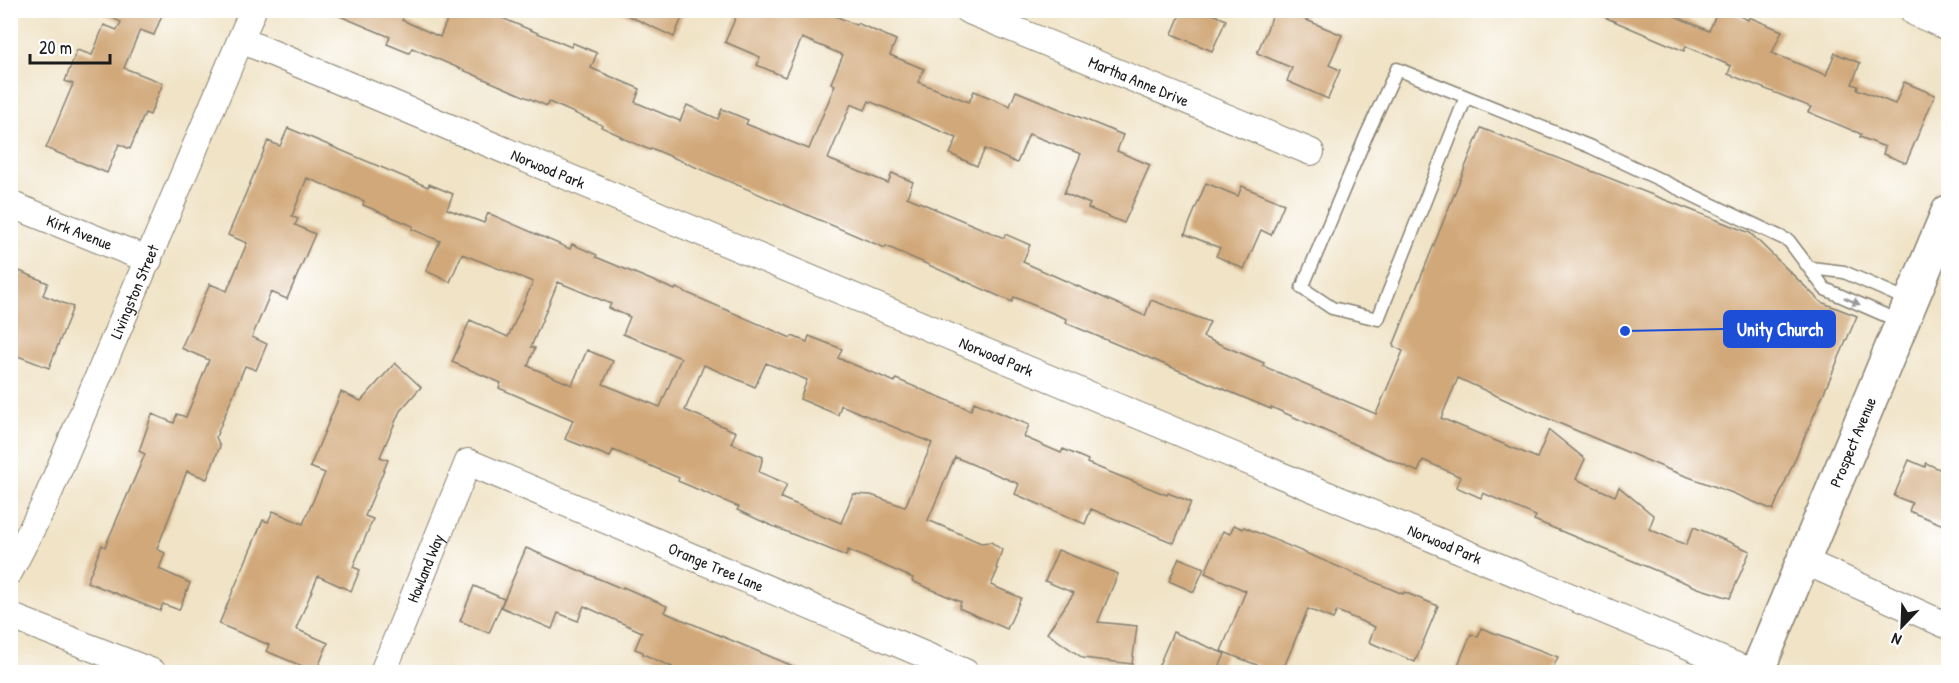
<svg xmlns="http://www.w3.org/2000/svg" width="1959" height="683" viewBox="0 0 1959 683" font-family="'Patrick Hand',sans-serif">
<rect width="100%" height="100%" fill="#fff"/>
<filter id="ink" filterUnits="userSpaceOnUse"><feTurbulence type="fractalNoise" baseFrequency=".0167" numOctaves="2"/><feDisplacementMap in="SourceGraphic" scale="12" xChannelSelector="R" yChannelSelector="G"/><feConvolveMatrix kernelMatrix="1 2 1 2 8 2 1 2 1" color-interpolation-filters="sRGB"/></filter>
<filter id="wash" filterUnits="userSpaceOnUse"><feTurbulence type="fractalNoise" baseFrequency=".008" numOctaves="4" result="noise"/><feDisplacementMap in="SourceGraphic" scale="24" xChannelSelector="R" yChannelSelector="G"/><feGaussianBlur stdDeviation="1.35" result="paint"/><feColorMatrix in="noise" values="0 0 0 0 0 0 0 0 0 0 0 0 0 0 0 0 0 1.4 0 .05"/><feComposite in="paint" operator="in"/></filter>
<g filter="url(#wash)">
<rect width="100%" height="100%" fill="#f0e3c6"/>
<g id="blocks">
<g fill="#d1a879" fill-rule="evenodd">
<polygon points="95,10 164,10 154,35 140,30 124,68 163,83 150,115 145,113 130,149 119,144 107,173 46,148 73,84 65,81 77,50 92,55 104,25 117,30 121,22"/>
<polygon points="406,10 402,20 440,37 451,10 483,10 571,47 573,43 597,53 591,68 640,89 635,102 680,121 687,105 718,119 722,109 748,120 746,124 809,149 835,85 831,83 843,55 802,38 785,77 757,65 760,57 725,42 739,10 822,10 856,25 857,23 896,40 890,55 924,69 918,82 969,102 974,91 1010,106 1016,91 1123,135 1117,151 1150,165 1124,223 1088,208 1090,204 1064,193 1081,154 1029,134 1017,163 985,149 977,166 950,154 957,138 869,101 865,110 851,104 828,159 888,183 892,173 913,182 907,197 1004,238 1005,234 1030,245 1023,262 1145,316 1151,300 1210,322 1203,337 1264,363 1263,366 1376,414 1403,351 1393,346 1481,128 1750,233 1821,302 1857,316 1773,510 1730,492 1672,471 1523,408 1458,378 1441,418 1537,458 1549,430 1585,459 1576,479 1615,496 1619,487 1654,516 1649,529 1686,545 1694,527 1750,551 1730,598 1698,588 1585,541 1534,520 1536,516 1483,493 1481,498 1456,487 1461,477 1423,460 1418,472 1271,407 1271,409 1066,323 1067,319 1014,297 1012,302 886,246 885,248 651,148 650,150 620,137 621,136 601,127 602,125 549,102 547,106 412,48 409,53 387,44 390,37 328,11"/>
<polygon points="616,10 685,10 674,37"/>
<polygon points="1182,10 1204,10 1226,20 1212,51 1172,34"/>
<polygon points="1275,10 1308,10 1304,19 1342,35 1329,65 1340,70 1328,99 1287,81 1292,68 1257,53"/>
<polygon points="1588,10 1661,10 1709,31 1718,10 1726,10 1748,20 1749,17 1782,31 1772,53 1826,75 1835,53 1860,63 1852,84 1858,86 1857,89 1895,104 1904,82 1935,95 1906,163 1883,154 1885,147 1860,137 1861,134 1808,112 1811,107 1728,74 1731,66 1686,46 1684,51"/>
<path d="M288 128 428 187 429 184 453 194 447 209 484 223 488 213 570 249 572 244 597 255 596 257 675 290 676 288 791 338 792 336 807 342 809 336 842 349 838 358 895 382 896 379 971 410 974 402 1029 425 1024 437 1061 453 1063 449 1088 460 1087 463 1167 495 1168 493 1191 502 1174 543 1091 509 1085 524 1015 494 1019 484 955 457 928 520 981 543 991 542 1002 550 996 568 998 569 991 585 1021 598 1007 629 959 608 961 602 912 581 913 578 848 550 846 556 770 525 737 510 739 507 678 481 679 478 613 450 610 457 565 439 573 420 499 388 501 383 452 362 470 320 508 337 533 282 462 254 450 282 426 271 440 241 412 229 413 226 363 205 364 201 307 178 292 216 298 219 295 225 315 234 287 299 271 292 252 337 267 344 256 370 245 366 216 437 220 446 207 479 187 471 157 549 165 553 159 569 190 583 179 610 163 604 160 611 87 582 102 545 105 547 145 454 139 451 152 414 174 423 177 414 186 417 209 360 181 348 210 284 227 291 247 243 228 235 268 141 280 146ZM558 282 611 304 609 308 630 317 623 334 681 358 660 407 603 384 613 361 587 350 572 385 528 366 535 348 531 347ZM766 363 807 380 800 399 838 415 841 405 932 443 905 507 871 495 853 494 841 523 781 498 787 484 759 472 763 457 731 443 736 432 685 410 704 365 755 387Z"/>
<polygon points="1206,183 1238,196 1242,186 1284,204 1271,235 1261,230 1244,269 1216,256 1220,248 1185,234"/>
<polygon points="10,267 48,283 43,295 73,307 49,368 10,353"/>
<polygon points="395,363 421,387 400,411 380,457 388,460 365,516 373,519 353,567 360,570 351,591 318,576 296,629 328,643 316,672 266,651 269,645 219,624 263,520 268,522 273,511 303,524 325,473 310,467 341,392 361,401"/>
<polygon points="1909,460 1925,467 1926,463 1948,473 1948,527 1909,511 1912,503 1894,496"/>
<polygon points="1234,525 1243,529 1244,527 1403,594 1404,592 1438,606 1415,662 1369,642 1375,627 1337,611 1333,619 1308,609 1282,672 1275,672 1221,651 1246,591 1205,573 1223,531 1230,534"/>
<polygon points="526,548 623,589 623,587 667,606 664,612 807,672 670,672 672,667 643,654 643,652 635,649 642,632 584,606 578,621 558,613 552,629 501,607"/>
<polygon points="1058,550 1118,574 1098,622 1137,626 1132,664 1083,658 1047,633 1074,593 1045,581"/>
<polygon points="1179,558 1204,568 1194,592 1169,581"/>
<polygon points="474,586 504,599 489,633 460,621"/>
<polygon points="1481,628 1558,657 1551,672 1455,672 1471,634 1478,637"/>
<polygon points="1173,632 1225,654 1217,672 1156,672"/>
</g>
</g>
</g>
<g filter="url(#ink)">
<use href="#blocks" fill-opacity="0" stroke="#868071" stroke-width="1.5"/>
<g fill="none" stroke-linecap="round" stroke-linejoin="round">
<defs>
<g id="service">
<polyline points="1466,97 1378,319 1332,308 1302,288 1366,136 1397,69 1591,147 1789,241 1825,289 1901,322"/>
<polyline points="1811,268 1844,272 1910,301"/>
</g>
<g id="minor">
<path id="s1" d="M967 10 1311 152"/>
<path id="s2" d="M241 40 1751 672"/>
<path id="s3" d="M10 204 149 260"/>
<polyline points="1804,561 1948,626"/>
<path id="s4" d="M10 571 44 505 253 10"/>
<polyline points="10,616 153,672"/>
<path id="s5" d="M383 672 468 462 965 672"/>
</g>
<polyline id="tertiary" points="1916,10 1948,24"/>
<g id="secondary">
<path id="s6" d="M1757 672 1948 212"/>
</g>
</defs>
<use href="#service" stroke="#868071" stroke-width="15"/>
<use href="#minor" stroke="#868071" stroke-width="28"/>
<use href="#tertiary" stroke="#868071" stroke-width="34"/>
<use href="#secondary" stroke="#868071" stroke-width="36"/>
<use href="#service" stroke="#fff" stroke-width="12"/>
<use href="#minor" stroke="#fff" stroke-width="26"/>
<use href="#tertiary" stroke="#fff" stroke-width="32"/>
<use href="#secondary" stroke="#fff" stroke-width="33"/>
</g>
<defs><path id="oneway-solid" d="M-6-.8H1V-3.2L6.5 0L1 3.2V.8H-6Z" transform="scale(1.5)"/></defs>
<use fill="#999" href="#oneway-solid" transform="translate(1852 301) rotate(24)"/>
</g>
<g text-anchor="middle" stroke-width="4.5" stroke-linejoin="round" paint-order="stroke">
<g font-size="16" fill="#1c1c1c" stroke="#fff">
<text dy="6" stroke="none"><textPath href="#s1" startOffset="186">Martha Anne Drive</textPath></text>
<text dy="6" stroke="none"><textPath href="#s2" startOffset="333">Norwood Park</textPath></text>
<text dy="6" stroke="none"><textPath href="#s3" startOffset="75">Kirk Avenue</textPath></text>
<text dy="6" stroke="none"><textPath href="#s4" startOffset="306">Livingston Street</textPath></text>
<text dy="6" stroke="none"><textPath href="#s2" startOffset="819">Norwood Park</textPath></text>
<text dy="6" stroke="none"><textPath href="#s6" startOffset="249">Prospect Avenue</textPath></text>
<text dy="6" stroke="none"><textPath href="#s2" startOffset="1305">Norwood Park</textPath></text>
<text dy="6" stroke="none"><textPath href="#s5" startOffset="112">Howland Way</textPath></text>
<text dy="6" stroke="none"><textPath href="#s5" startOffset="496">Orange Tree Lane</textPath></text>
</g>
</g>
<path fill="none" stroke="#1d4ed8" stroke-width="2" d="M1625 331L1724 329"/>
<circle fill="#1d4ed8" stroke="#fff" stroke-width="2" cx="1625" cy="331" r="6"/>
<rect fill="#1d4ed8" stroke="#1d4ed8" stroke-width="2" x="1724" y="311" width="111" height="36" rx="6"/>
<g font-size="18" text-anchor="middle" font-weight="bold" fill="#fff">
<text x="1780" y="336">Unity Church</text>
</g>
<rect width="1959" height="683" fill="none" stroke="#fff" stroke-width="36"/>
<g transform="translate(1902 626) rotate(203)" stroke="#ffffff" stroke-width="4.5" paint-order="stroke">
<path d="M0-4.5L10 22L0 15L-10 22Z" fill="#1c1c1c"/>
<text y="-9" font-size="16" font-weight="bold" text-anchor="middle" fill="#1c1c1c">N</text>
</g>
<path d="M30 54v9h80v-9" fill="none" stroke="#1c1c1c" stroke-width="3"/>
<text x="39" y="54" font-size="18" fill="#1c1c1c" stroke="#ffffff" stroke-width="4.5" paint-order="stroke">20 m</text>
</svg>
